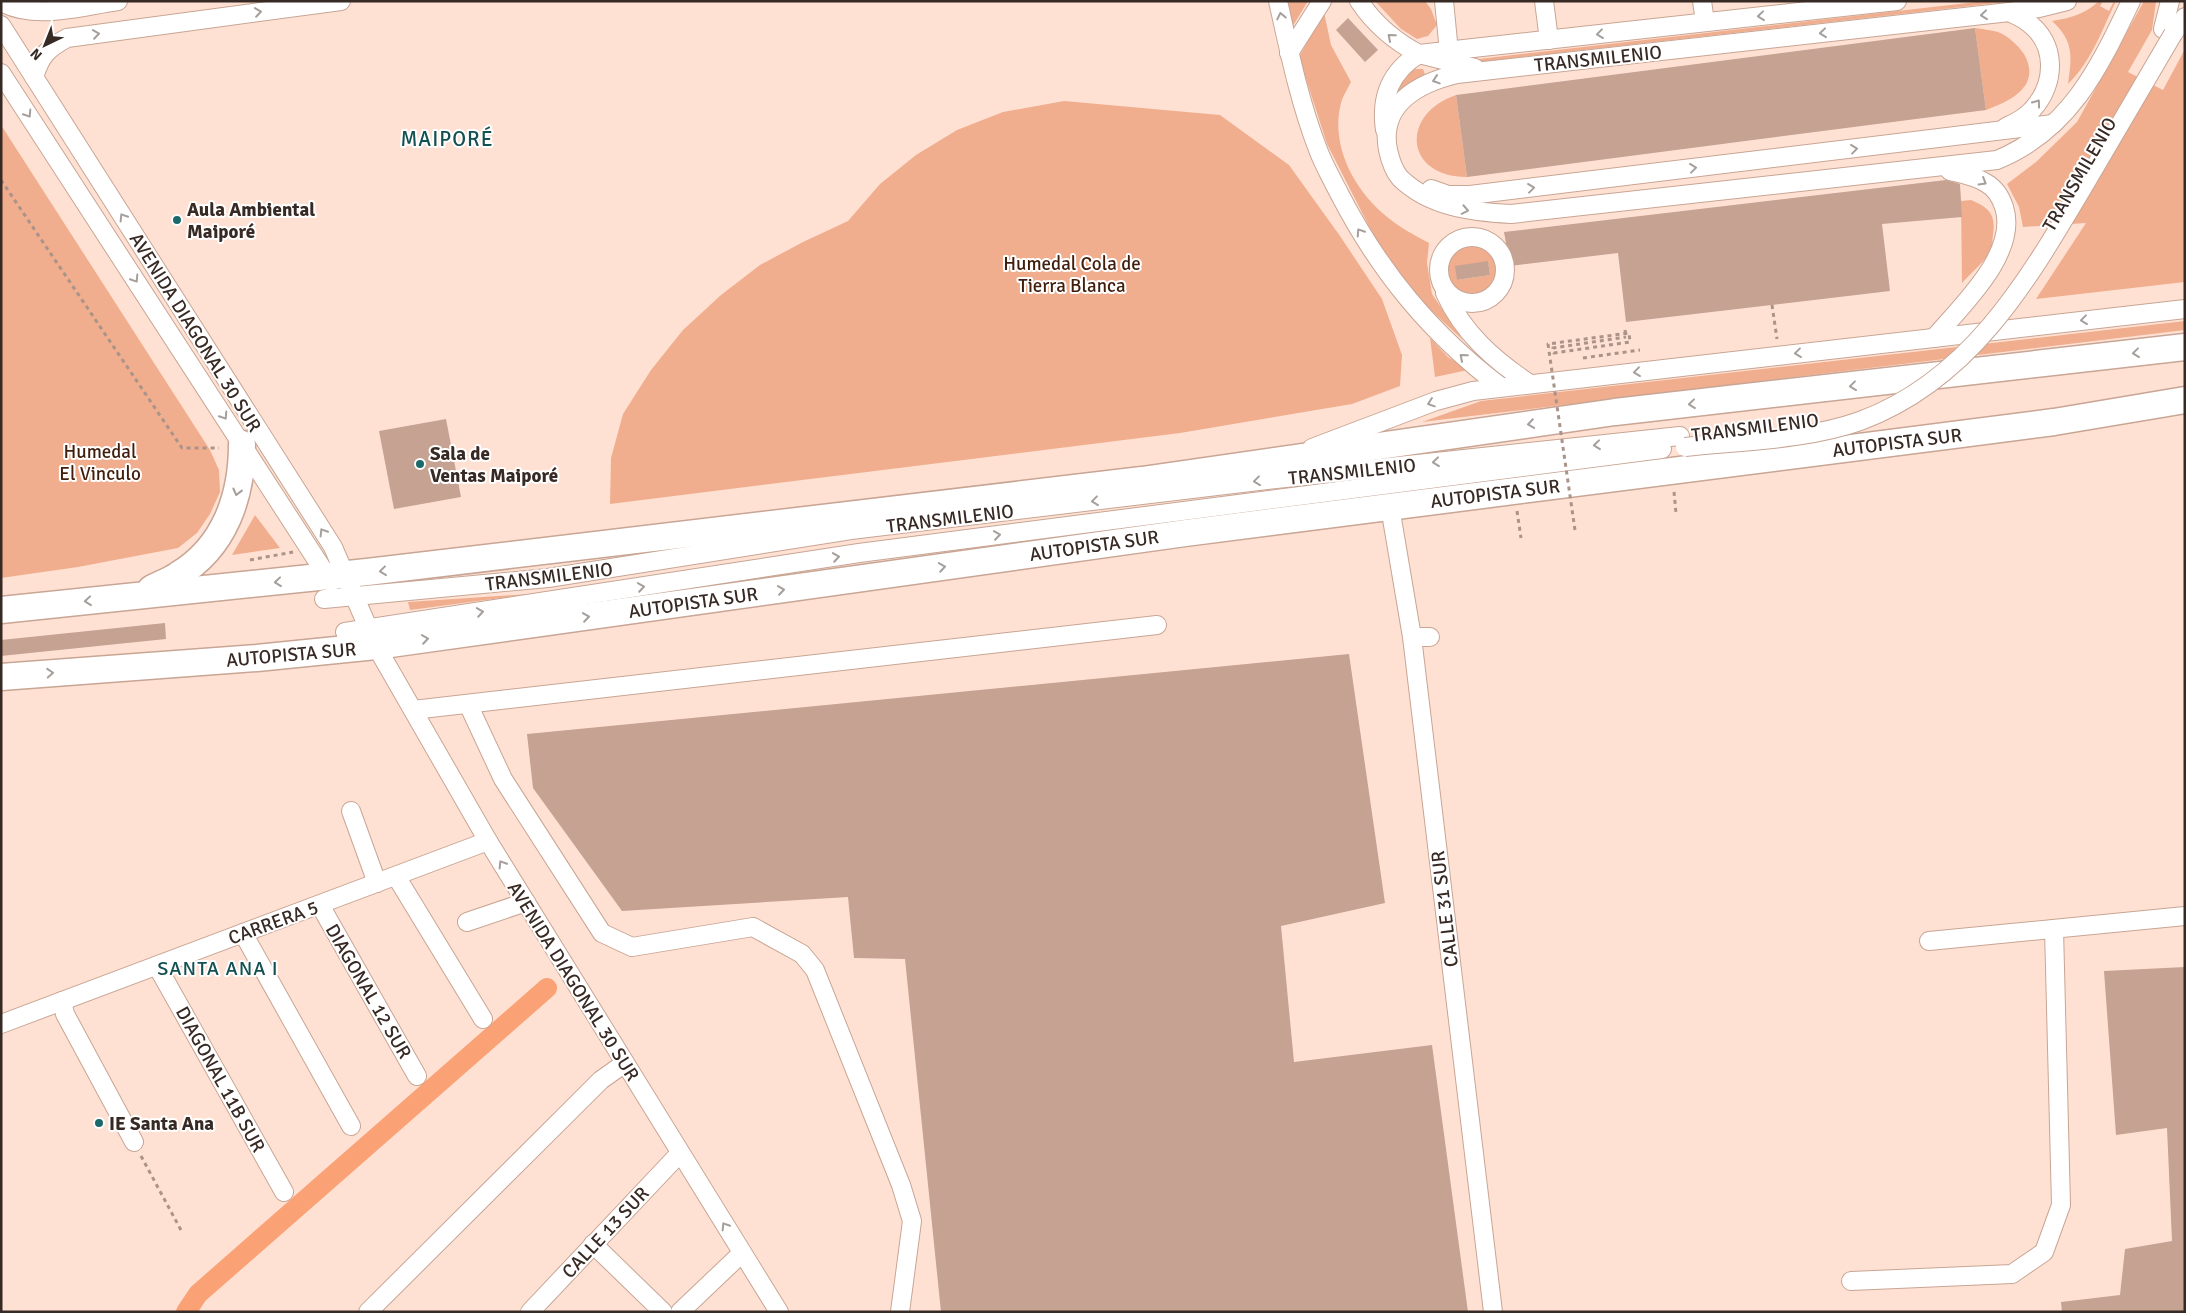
<svg xmlns="http://www.w3.org/2000/svg" width="2186" height="1313" viewBox="0 0 2186 1313" font-family="Signika,sans-serif">
<rect width="100%" height="100%" fill="#ffe1d3"/>
<g fill="#f0ae8e" fill-rule="evenodd">
<polygon points="1285,1 1308,1 1291,29"/>
<polygon points="1375,1 1425,1 1431,9 1437,25 1428,36 1417,39 1401,29"/>
<polygon points="1985,1 2014,1 1470,63 1470,60"/>
<path d="M2099 1H2103L2100 6 2109 11 2114 1H2116C2102 30 2091 62 2068 84 2072 57 2074 41 2052 21 2071 18 2085 14 2099 1Z"/>
<polygon points="2144,1 2156,2 2152,30 2128,72 2163,90 2185,49 2185,282 2036,299 2086,223 2023,227 2019,207 2007,184 2036,162 2077,122"/>
<path d="M1324 12 1331 45 1351 82C1348 88 1343 96 1341 103 1330 145 1354 190 1386 216 1399 227 1414 235 1429 243L1427 263 1432 294 1463 340 1412 293 1376 240 1327 144 1299 57Z"/>
<path d="M1975 28C1982 29 1991 30 1998 32 2008 36 2018 45 2024 54 2042 86 2011 101 1986 110Z"/>
<path d="M1416 69H1423L1425 74 1404 89 1394 101C1398 88 1401 74 1416 69Z"/>
<path d="M1456 95 1467 177C1404 177 1400 114 1456 95Z"/>
<polygon points="1064,101 1220,115 1289,165 1340,236 1382,299 1402,355 1400,386 1352,404 1180,433 610,504 611,458 623,414 651,370 683,330 721,295 760,265 803,242 848,221 880,184 916,155 957,130 1003,112"/>
<polygon points="1,125 210,450 219,470 220,492 210,514 197,533 178,548 78,567 1,578"/>
<path d="M1971 200C1990 208 1996 215 1993 235 1992 240 1993 247 1991 251 1986 260 1969 275 1962 283L1961 201Z"/>
<path d="M1472 245C1491 249 1504 268 1491 285 1463 322 1418 251 1472 245ZM1488 262 1490 275 1457 280Z"/>
<polygon points="2185,321 2185,330 1422,422 1481,401"/>
<polygon points="1430,338 1448,357 1468,370 1435,377"/>
<polygon points="255,515 280,548 232,555"/>
<polygon points="530,594 410,610 408,602"/>
</g>
<g fill="none" stroke-linecap="round" stroke-linejoin="round">
<polyline stroke="#faa175" stroke-width="20" points="186,1312 198,1294 547,988"/>
</g>
<g fill="#c5a291">
<polygon points="1348,18 1378,50 1365,62 1336,30"/>
<polygon points="1975,28 1986,110 1467,177 1456,95"/>
<polygon points="1946,180 1960,184 1962,217 1882,224 1890,291 1626,322 1618,253 1510,266 1504,232"/>
<polygon points="1488,261 1490,275 1457,280 1455,266"/>
<polygon points="446,419 461,497 394,509 379,431"/>
<polygon points="165,623 166,639 1,656 1,640"/>
<polygon points="1349,654 1385,903 1281,926 1294,1062 1432,1045 1468,1312 941,1312 905,959 854,958 848,897 622,911 533,788 527,734"/>
<polygon points="2185,967 2185,1312 2062,1312 2061,1302 2120,1295 2125,1249 2172,1241 2167,1128 2116,1135 2104,971"/>
</g>
<g fill="none" stroke-linecap="round" stroke-linejoin="round">
<defs>
<g id="minor">
<path d="M1278 1C1289 50 1299 100 1317 147 1323 164 1332 179 1340 195 1380 272 1431 334 1501 387"/>
<path d="M1359 1C1375 25 1394 41 1419 54L1897 1"/>
<polyline points="1444,1 1449,52"/>
<polyline points="1544,1 1549,40"/>
<polyline points="1702,1 1705,22"/>
<path d="M2067 1 2039 8 2009 12 1457 74C1419 83 1379 104 1388 150 1390 159 1394 171 1400 178 1430 207 1472 212 1511 214L1997 160C2070 130 2099 68 2131 1"/>
<path d="M1 2C36 21 81 6 118 1"/>
<polyline points="1,25 333,547 376,646 488,841 779,1312"/>
<polyline points="2163,29 2170,1"/>
<polyline points="2173,34 2185,17"/>
<polyline points="1289,53 1322,1"/>
<polyline points="1,73 331,582"/>
<path d="M34 77C41 55 47 49 67 38L341 1"/>
<path d="M2006 127C2015 123 2025 118 2032 110 2056 84 2058 43 2026 21 2021 17 2015 15 2009 12"/>
<path d="M1385 130C1380 97 1391 71 1419 54L1475 68"/>
<polyline points="1431,189 1448,195 1470,195 2053,124"/>
<circle cx="1472" cy="270" r="33"/>
<path d="M1445 293C1463 333 1494 360 1530 384"/>
<path d="M1934 338C1961 306 2019 253 2004 207 2001 198 1995 188 1986 183 1975 176 1962 174 1950 171"/>
<polyline points="1312,448 1436,401 1473,391 2185,309"/>
<polyline points="1390,507 1412,637 1493,1312"/>
<polyline points="324,599 548,578 851,530 1267,480 1680,436"/>
<polyline points="345,632 859,553 1662,449"/>
<polyline points="1412,637 1430,637"/>
<polyline points="468,704 503,779 602,933 632,947 753,927 802,954 815,970 901,1185 912,1221 900,1312"/>
<polyline points="413,710 1157,625"/>
<polyline points="351,811 377,883"/>
<polyline points="396,876 483,1019"/>
<polyline points="320,905 417,1076"/>
<polyline points="467,922 526,902"/>
<polyline points="243,933 351,1126"/>
<polyline points="1929,941 2185,916"/>
<polyline points="157,966 284,1192"/>
<polyline points="62,1001 65,1014 134,1142"/>
<polyline points="1,1024 488,841"/>
<polyline points="593,1244 663,1312"/>
<polyline points="1851,1281 2012,1274 2044,1252 2061,1205 2054,929"/>
<polyline points="368,1312 601,1080 625,1063"/>
<polyline points="530,1312 680,1153"/>
<polyline points="680,1312 742,1253"/>
</g>
<g id="highway">
<path d="M151 589C160 584 169 581 178 575 225 547 242 496 242 444"/>
<polyline points="1,610 367,572 1142,480 1615,412 2185,347"/>
<polyline points="1,677 257,658 376,646 1185,533 1961,434 2054,422 2185,400"/>
</g>
</defs>
<use href="#minor" stroke="#c8a594" stroke-width="20"/>
<use href="#highway" stroke="#c8a594" stroke-width="29"/>
<g stroke="#aa9388" stroke-width="3" stroke-dasharray="4 4" stroke-linecap="butt">
<polyline points="1,180 182,448 219,448"/>
<polyline points="1772,305 1777,339"/>
<polyline points="1625,330 1626,337"/>
<polyline points="1583,358 1640,350"/>
<polyline points="1674,492 1676,513"/>
<polyline points="1517,511 1521,538"/>
<polyline points="250,560 293,552"/>
<polyline points="141,1156 182,1232"/>
</g>
<use href="#minor" stroke="#fff" stroke-width="18"/>
<use href="#highway" stroke="#fff" stroke-width="26"/>
<defs>
<path id="minor-bridge" d="M1685 447C1741 441 1807 440 1860 421 1971 380 2028 280 2085 184 2114 134 2144 84 2173 34"/>
</defs>
<use href="#minor-bridge" stroke="#c8a594" stroke-width="20" stroke-linecap="butt"/>
<polyline stroke="#aa9388" stroke-width="3" stroke-dasharray="4 4" stroke-linecap="butt" points="1575,530 1548,344 1629,333 1630,342 1554,353 1553,348 1626,337"/>
<use href="#minor-bridge" stroke="#fff" stroke-width="18"/>
</g>
<defs><path id="oneway-chevron" d="M-2-3.5L2.5 0L-2 3.5" fill="none" stroke-width="1.6" stroke-linecap="round" stroke-linejoin="round" transform="scale(1.25)"/></defs>
<g stroke="#a59f9c">
<use href="#oneway-chevron" transform="translate(258 12) rotate(-8)"/>
<use href="#oneway-chevron" transform="translate(1984 15) rotate(174)"/>
<use href="#oneway-chevron" transform="translate(1281 16) rotate(-102)"/>
<use href="#oneway-chevron" transform="translate(1761 16) rotate(174)"/>
<use href="#oneway-chevron" transform="translate(1823 33) rotate(174)"/>
<use href="#oneway-chevron" transform="translate(96 34) rotate(-8)"/>
<use href="#oneway-chevron" transform="translate(1600 34) rotate(173)"/>
<use href="#oneway-chevron" transform="translate(1391 37) rotate(-139)"/>
<use href="#oneway-chevron" transform="translate(1436 80) rotate(162)"/>
<use href="#oneway-chevron" transform="translate(2037 103) rotate(-54)"/>
<use href="#oneway-chevron" transform="translate(28 114) rotate(57)"/>
<use href="#oneway-chevron" transform="translate(1854 149) rotate(-7)"/>
<use href="#oneway-chevron" transform="translate(1693 168) rotate(-7)"/>
<use href="#oneway-chevron" transform="translate(1983 182) rotate(31)"/>
<use href="#oneway-chevron" transform="translate(1531 188) rotate(-7)"/>
<use href="#oneway-chevron" transform="translate(1465 210) rotate(11)"/>
<use href="#oneway-chevron" transform="translate(123 217) rotate(-122)"/>
<use href="#oneway-chevron" transform="translate(1360 232) rotate(-123)"/>
<use href="#oneway-chevron" transform="translate(135 279) rotate(57)"/>
<use href="#oneway-chevron" transform="translate(2084 320) rotate(173)"/>
<use href="#oneway-chevron" transform="translate(1798 353) rotate(173)"/>
<use href="#oneway-chevron" transform="translate(2136 353) rotate(173)"/>
<use href="#oneway-chevron" transform="translate(1463 357) rotate(-139)"/>
<use href="#oneway-chevron" transform="translate(1637 372) rotate(173)"/>
<use href="#oneway-chevron" transform="translate(1853 386) rotate(173)"/>
<use href="#oneway-chevron" transform="translate(1431 403) rotate(161)"/>
<use href="#oneway-chevron" transform="translate(1692 404) rotate(174)"/>
<use href="#oneway-chevron" transform="translate(224 416) rotate(57)"/>
<use href="#oneway-chevron" transform="translate(1531 424) rotate(172)"/>
<use href="#oneway-chevron" transform="translate(1597 445) rotate(174)"/>
<use href="#oneway-chevron" transform="translate(1436 462) rotate(174)"/>
<use href="#oneway-chevron" transform="translate(1257 481) rotate(173)"/>
<use href="#oneway-chevron" transform="translate(237 492) rotate(104)"/>
<use href="#oneway-chevron" transform="translate(1095 501) rotate(173)"/>
<use href="#oneway-chevron" transform="translate(323 532) rotate(-122)"/>
<use href="#oneway-chevron" transform="translate(997 535) rotate(-8)"/>
<use href="#oneway-chevron" transform="translate(836 557) rotate(-9)"/>
<use href="#oneway-chevron" transform="translate(942 567) rotate(-9)"/>
<use href="#oneway-chevron" transform="translate(383 571) rotate(173)"/>
<use href="#oneway-chevron" transform="translate(278 582) rotate(174)"/>
<use href="#oneway-chevron" transform="translate(641 587) rotate(-9)"/>
<use href="#oneway-chevron" transform="translate(781 590) rotate(-8)"/>
<use href="#oneway-chevron" transform="translate(88 601) rotate(174)"/>
<use href="#oneway-chevron" transform="translate(480 612) rotate(-9)"/>
<use href="#oneway-chevron" transform="translate(586 617) rotate(-8)"/>
<use href="#oneway-chevron" transform="translate(425 639) rotate(-8)"/>
<use href="#oneway-chevron" transform="translate(50 673) rotate(-4)"/>
<use href="#oneway-chevron" transform="translate(502 864) rotate(-122)"/>
<use href="#oneway-chevron" transform="translate(725 1226) rotate(-122)"/>
</g>
<g fill="#1b696a" stroke="#fff" stroke-width="2">
<circle cx="177" cy="220" r="5"/>
<circle cx="420" cy="464" r="5"/>
<circle cx="99" cy="1123" r="5"/>
</g>
<g text-anchor="middle" stroke-width="4" stroke-linejoin="round" paint-order="stroke">
<g font-size="19" fill="#372923" stroke="#fff">
<text transform="translate(1598 58) rotate(-6)" y="7">TRANSMILENIO</text>
<text transform="translate(2079 174) rotate(-60)" y="7">TRANSMILENIO</text>
<text transform="translate(196 332) rotate(58)" y="7">AVENIDA DIAGONAL 30 SUR</text>
<text transform="translate(1755 427) rotate(-7)" y="7">TRANSMILENIO</text>
<text transform="translate(1897 442) rotate(-7)" y="7">AUTOPISTA SUR</text>
<text transform="translate(1352 471) rotate(-6)" y="7">TRANSMILENIO</text>
<text transform="translate(1495 493) rotate(-7)" y="7">AUTOPISTA SUR</text>
<text transform="translate(950 518) rotate(-7)" y="7">TRANSMILENIO</text>
<text transform="translate(1094 545) rotate(-8)" y="7">AUTOPISTA SUR</text>
<text transform="translate(549 576) rotate(-7)" y="7">TRANSMILENIO</text>
<text transform="translate(693 602) rotate(-8)" y="7">AUTOPISTA SUR</text>
<text transform="translate(291 654) rotate(-5)" y="7">AUTOPISTA SUR</text>
<text transform="translate(1444 909) rotate(-97)" y="7">CALLE 31 SUR</text>
<text transform="translate(273 922) rotate(-20)" y="7">CARRERA 5</text>
<text transform="translate(574 981) rotate(58)" y="7">AVENIDA DIAGONAL 30 SUR</text>
<text transform="translate(369 991) rotate(60)" y="7">DIAGONAL 12 SUR</text>
<text transform="translate(221 1079) rotate(61)" y="7">DIAGONAL 11B SUR</text>
<text transform="translate(605 1232) rotate(-47)" y="7">CALLE 13 SUR</text>
</g>
<g font-size="19" font-weight="bold" fill="#372923" stroke="#fff" text-anchor="start">
<text x="187" y="216">Aula Ambiental<tspan x="187" dy="22">Maiporé</tspan></text>
<text x="430" y="460">Sala de<tspan x="430" dy="22">Ventas Maiporé</tspan></text>
<text x="109" y="1130">IE Santa Ana</text>
</g>
<g font-size="19" fill="#411e0c" stroke="#fff">
<text x="1072" y="270">Humedal Cola de<tspan x="1072" dy="22">Tierra Blanca</tspan></text>
<text x="100" y="458">Humedal<tspan x="100" dy="22">El Vinculo</tspan></text>
</g>
<g font-size="20" letter-spacing="1" fill="#125051" stroke="#fff">
<text x="218" y="975">SANTA ANA I</text>
</g>
<g font-size="21" letter-spacing="1" fill="#125051" stroke="#fff">
<text x="447" y="146">MAIPORÉ</text>
</g>
</g>
<rect width="2186" height="1313" fill="none" stroke="#372923" stroke-width="5"/>
<g transform="translate(45 45) rotate(223)" stroke="#ffffff" stroke-width="4" paint-order="stroke">
<path d="M0-4L9 19L0 12L-9 19Z" fill="#372923"/>
<text y="-8" font-size="14" font-weight="bold" text-anchor="middle" fill="#372923">N</text>
</g>
</svg>
